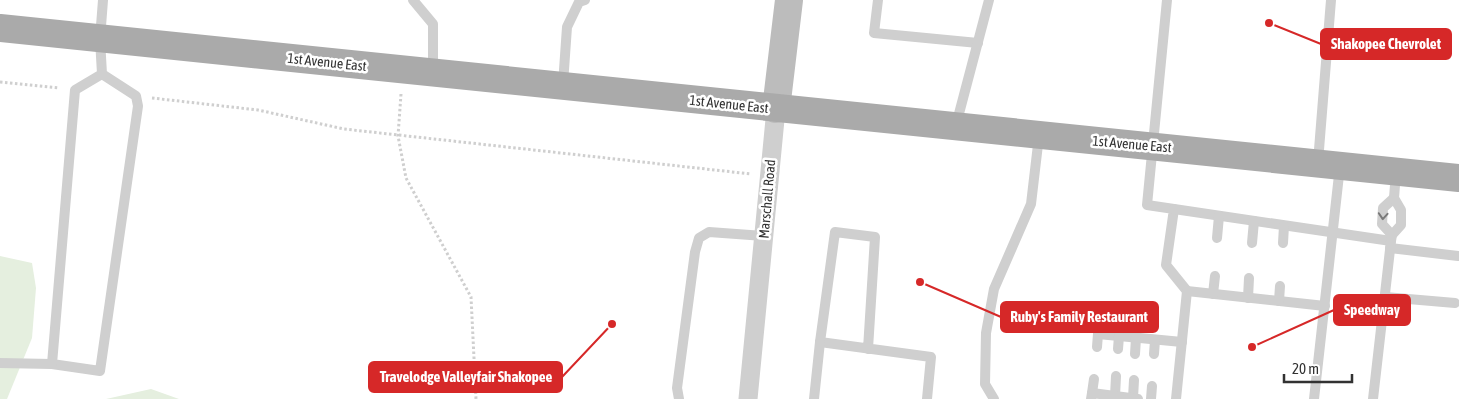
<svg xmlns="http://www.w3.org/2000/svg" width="1459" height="399" viewBox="0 0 1459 399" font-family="'Asap Condensed',sans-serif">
<rect width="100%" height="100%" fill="#fff"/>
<g fill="#e5efdf">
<polygon points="0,256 32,263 36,288 32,338 7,399 0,399"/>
<polygon points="151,389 179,399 106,399"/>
</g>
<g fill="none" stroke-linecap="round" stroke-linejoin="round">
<g stroke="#cfcfcf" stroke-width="3" stroke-dasharray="2.5 2.5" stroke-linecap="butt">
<polyline points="0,82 59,88"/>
<polyline points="401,94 398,136 406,178 471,297 476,399"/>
<polyline points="152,98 258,110 344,129 751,174"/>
</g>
<g stroke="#cfcfcf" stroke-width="10">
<polyline points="413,0 433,24 433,72"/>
<polyline points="878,0 874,33 978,43"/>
<polyline points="1167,0 1147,205 1174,209 1166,265 1187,291 1176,399"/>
<polyline points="102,74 136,96 138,106 100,371 52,364 75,90 102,74 100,39 103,0"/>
<polyline points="563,84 567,27 579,2 585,0"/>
<polyline points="956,125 989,0"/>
<polyline points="1318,162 1331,0"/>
<polyline points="1174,209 1391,241"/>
<polyline points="1392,235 1382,224 1383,208 1394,198"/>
<polyline points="1217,238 1219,216"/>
<polyline points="1252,243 1254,221"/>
<polyline points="1283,243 1284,226"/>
<polyline points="1390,248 1458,256"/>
<polyline points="1187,291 1325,306"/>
<polyline points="1213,294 1215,276"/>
<polyline points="1385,297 1455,303"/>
<polyline points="1248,298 1249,278"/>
<polyline points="1279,301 1280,286"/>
<polyline points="1097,347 1098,334 1182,342"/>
<polyline points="868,349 875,237 835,232 820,342 931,357 927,399"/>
<polyline points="1118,349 1119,336"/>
<polyline points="1135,354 1136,338"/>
<polyline points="1154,354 1155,340"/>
<polyline points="0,363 52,364"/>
<polyline points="1092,393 1094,379"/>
<polyline points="1115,396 1116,376"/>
<polyline points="1133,398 1134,380"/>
<polyline points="679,399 677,388 695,252 699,238 709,232 764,236"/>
<polyline points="814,399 820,342"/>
<polyline points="994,399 985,384 986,333 994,289 1031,204 1039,136"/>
<polyline points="1091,399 1092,393 1138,399"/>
<polyline points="1151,399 1152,386"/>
<polyline points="1314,399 1340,166"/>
<polyline points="1373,399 1391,241 1392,235 1401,225 1401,210 1394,198 1396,172"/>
</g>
<polyline stroke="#cfcfcf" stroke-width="19" points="748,399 776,109"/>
<polyline stroke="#bcbcbc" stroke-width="28" points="776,109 789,0"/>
<polyline stroke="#aaa" stroke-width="28" points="0,28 1459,178"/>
</g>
<defs><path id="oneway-chevron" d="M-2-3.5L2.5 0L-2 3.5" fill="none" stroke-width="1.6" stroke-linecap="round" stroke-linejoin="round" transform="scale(1.25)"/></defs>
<use stroke="#797979" href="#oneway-chevron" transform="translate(1383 216) rotate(94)"/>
<g text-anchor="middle" stroke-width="5" stroke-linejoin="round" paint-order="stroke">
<g font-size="14" fill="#323232" stroke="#fff">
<text transform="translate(327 62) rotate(6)" y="5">1st Avenue East</text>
<text transform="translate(729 104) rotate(6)" y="5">1st Avenue East</text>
<text transform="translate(1132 144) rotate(5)" y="5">1st Avenue East</text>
<text transform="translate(767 199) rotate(-85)" y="5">Marschall Road</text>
</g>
</g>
<path fill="none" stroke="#d62828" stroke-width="2" d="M1269 23L1321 44M1252 347L1334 310M920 282L1001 317M612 324L562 377"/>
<g fill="#d62828" stroke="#fff" stroke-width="2">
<circle cx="1269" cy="23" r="5"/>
<circle cx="1252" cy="347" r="5"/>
<circle cx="920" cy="282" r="5"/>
<circle cx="612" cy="324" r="5"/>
</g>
<g fill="#d62828" stroke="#d62828" stroke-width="2">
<rect x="1321" y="29" width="130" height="30" rx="5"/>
<rect x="1334" y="295" width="76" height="30" rx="5"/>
<rect x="1001" y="302" width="157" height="30" rx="5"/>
<rect x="369" y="362" width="193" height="30" rx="5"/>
</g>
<g font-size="15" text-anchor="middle" font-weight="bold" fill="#fff">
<text x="1386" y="49">Shakopee Chevrolet</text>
<text x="1372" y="315">Speedway</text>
<text x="1079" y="322">Ruby's Family Restaurant</text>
<text x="466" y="382">Travelodge Valleyfair Shakopee</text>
</g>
<path d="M1284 374v8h68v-8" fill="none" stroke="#323232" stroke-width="2.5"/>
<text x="1292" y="374" font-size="15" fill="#323232" stroke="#ffffff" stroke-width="4" paint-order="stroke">20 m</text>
</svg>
